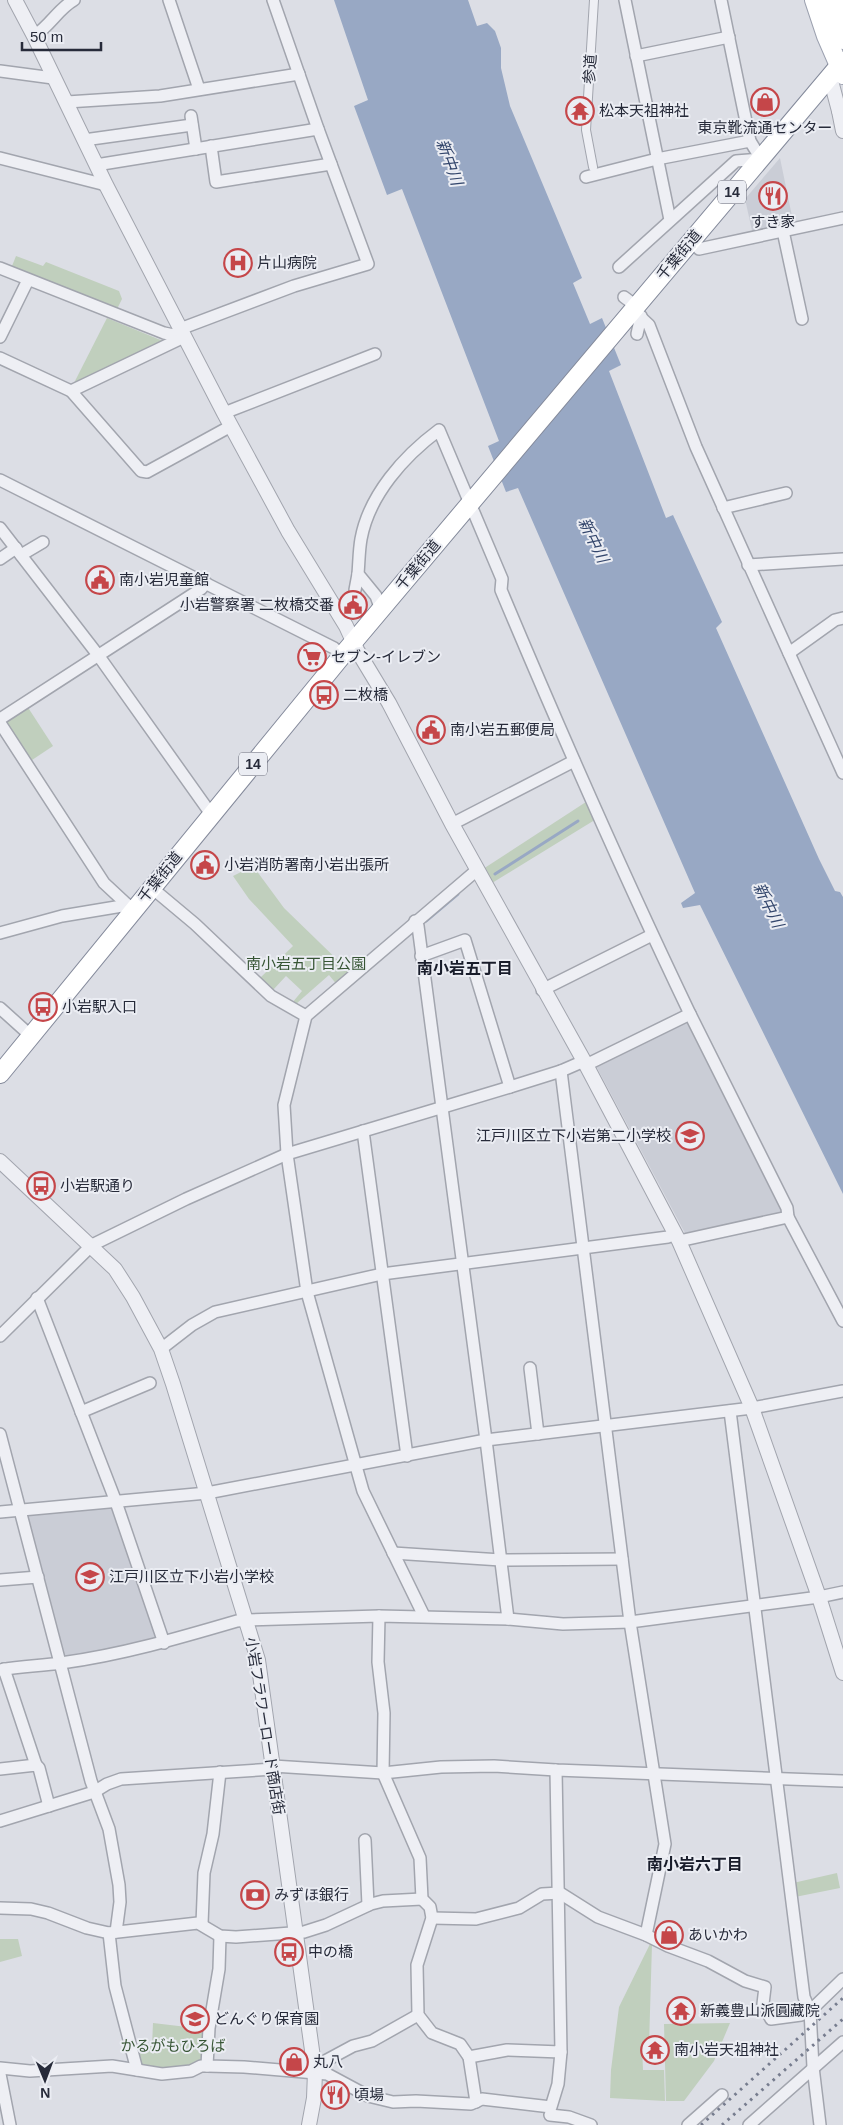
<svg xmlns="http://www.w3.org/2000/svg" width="843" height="2125" viewBox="0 0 843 2125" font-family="Helvetica,'Noto Sans JP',sans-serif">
<rect width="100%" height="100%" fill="#dcdee5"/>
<g fill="#cacdd6">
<polygon points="780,158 794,226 753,235 745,199"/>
<polygon points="687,1019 783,1212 685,1233 595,1064"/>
<polygon points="114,1506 157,1641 66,1658 64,1656 26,1517 28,1513"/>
</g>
<g fill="#c0cfbd">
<polygon points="16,256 43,266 46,262 119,291 122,299 117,309 12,266"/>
<polygon points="107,318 163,341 74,383"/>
<polygon points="27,706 53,746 29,762 3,721"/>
<polygon points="589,800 598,818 492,883 483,869"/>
<polygon points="253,866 284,908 352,974 338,986 329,975 296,1004 292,1003 302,991 286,976 273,990 260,978 293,946 249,899 233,876"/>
<polygon points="837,1873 840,1888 795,1897 793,1883"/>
<polygon points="0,1939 18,1939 22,1956 0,1962"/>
<polygon points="650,1944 652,1944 649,2046 642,2046 643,2070 664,2070 665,2101 610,2098 611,2070 619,2007"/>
<path d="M153 2023 204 2029 202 2059C187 2074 159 2067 140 2064L136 2046H152Z"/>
<polygon points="730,2023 714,2061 684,2101 666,2101 664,2024"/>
</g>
<polygon fill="#98a8c4" points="334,0 468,0 477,26 487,23 495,31 501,48 501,68 510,106 582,278 573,283 590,324 602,318 621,365 609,371 666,518 673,515 722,622 716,628 819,859 835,891 840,892 843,897 843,1194 700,905 683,908 681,903 695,893 518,488 506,492 488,446 499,441 402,189 387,195 354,106 368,100"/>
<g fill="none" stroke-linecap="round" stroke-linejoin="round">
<g stroke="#98a8c4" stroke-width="3">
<polyline points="495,874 578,821"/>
<polyline points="426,921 458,894"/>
</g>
<defs>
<polyline id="pedestrian" points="593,167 586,130 594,0"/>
<g id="minor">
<polyline points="169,0 199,89"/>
<polyline points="625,0 670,220"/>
<path d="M34 36C50 26 58 9 74 0"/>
<polyline points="636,56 729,37"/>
<polyline points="0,71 53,78"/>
<polyline points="67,102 160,96 299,74"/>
<polyline points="191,116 196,149"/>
<polyline points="84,140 192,125"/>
<polyline points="211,146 216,182 331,164"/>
<polyline points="0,158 106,185"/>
<polyline points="96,165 318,129"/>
<polyline points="586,177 657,159 750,141"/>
<polyline points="783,231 802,319"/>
<polyline points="699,249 843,218"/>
<polyline points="619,267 736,161 761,159 750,141 721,0"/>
<polyline points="0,268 164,333 184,337"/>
<polyline points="624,297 636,306"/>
<polyline points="633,310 649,325 696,447 843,773"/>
<polyline points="180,329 294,286 368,264 318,129 273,0"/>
<polyline points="637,334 641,316"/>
<polyline points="0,337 28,280"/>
<polyline points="0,358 71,391 141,471 147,472 231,426"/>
<polyline points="71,391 184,337"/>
<polyline points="224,413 375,354"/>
<polyline points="0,480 334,648 343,655"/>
<polyline points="723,508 786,493"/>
<polyline points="0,528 98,655 211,814"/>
<polyline points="21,555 43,542"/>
<polyline points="0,559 16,548"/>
<polyline points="748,565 843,559"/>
<polyline points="355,590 358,574"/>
<path d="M381 610 376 596 358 574C359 562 359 550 361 539 369 495 404 456 439 430L502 579 501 590C561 733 623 874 690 1014"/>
<polyline points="789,653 835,620 843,618"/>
<polyline points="0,719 201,589 206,583"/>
<polyline points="0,723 104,883 133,910"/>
<polyline points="452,824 574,761"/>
<polyline points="152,888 195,924 271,996 306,1016"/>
<polyline points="415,921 418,926 486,1440 508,1619"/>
<polyline points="0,933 62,916 128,905"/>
<polyline points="421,956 465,940 510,1087"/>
<polyline points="542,990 652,935"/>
<polyline points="0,1008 31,1036"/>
<polyline points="586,1065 690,1014 787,1208 788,1217 843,1321"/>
<polyline points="561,1071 630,1622 665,1844 646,1935"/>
<polyline points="363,1131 407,1456"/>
<polyline points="679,1241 788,1217"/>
<polyline points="37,1298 116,1502 164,1643"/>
<polyline points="0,1336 92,1245 186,1199 287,1154 510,1087 561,1071 584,1061"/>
<polyline points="161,1349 192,1325 215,1312 382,1274 668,1237 675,1234"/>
<polyline points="530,1368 538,1434"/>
<polyline points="730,1411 804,1997 810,2011 813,2067 820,2125"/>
<polyline points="81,1412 150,1383"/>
<polyline points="0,1434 91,1781 109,1829 119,1885 120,1902 116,1932"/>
<polyline points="0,1512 207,1493 486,1440 752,1408 843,1391"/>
<polyline points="393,1553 501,1560 622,1559"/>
<polyline points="0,1580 38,1577"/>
<polyline points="379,1616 378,1662 384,1713 383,1773 420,1858 422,1899 430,1907 432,1918 417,1965 418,2015 432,2033 460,2044 469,2057 476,2102"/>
<polyline points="424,1616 363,1491 307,1292 287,1154 284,1105 306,1016 477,870"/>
<polyline points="4,1669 36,1765"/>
<path d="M0 1670C21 1666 41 1666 61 1663 121 1655 179 1638 237 1621L247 1620 379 1616 508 1619 563 1624 630 1622 819 1597 843 1592"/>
<polyline points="273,1766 383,1773 441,1767 494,1766 556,1770 843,1781"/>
<polyline points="0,1769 36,1765 39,1768 49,1806"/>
<polyline points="0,1821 94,1792 107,1784 121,1779 274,1769"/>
<polyline points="365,1840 368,1905"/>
<polyline points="0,1908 31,1909 48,1913 87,1928 109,1933 198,1923 220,1936 236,1937 304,1932 326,1925 371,1904 383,1901 422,1899"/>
<polyline points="432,1918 476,1919 519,1908 542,1894 560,1893 598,1917 646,1935 668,1946 708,1961 745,1981 765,1987 763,2004 771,2019 801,2015 810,2011 843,1979"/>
<polyline points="202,1924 204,1873 213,1834 220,1772"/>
<polyline points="109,1933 115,1986 137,2070"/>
<polyline points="220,1936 219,1969 209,2028 207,2066 244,2067 327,2074 368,2096 393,2102 416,2101 471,2104 482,2099 551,2107 558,2084 561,2052"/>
<polyline points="469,2057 507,2050 561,2052 556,1770"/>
<polyline points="0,2068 30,2071 112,2066 162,2074 191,2071 201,2066 207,2066"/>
<polyline points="315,2072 327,2060 353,2046 372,2041 418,2015"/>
<polyline points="0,2074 10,2125"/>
<polyline points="550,2115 569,2117 591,2125"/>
<polyline points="688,2125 722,2095"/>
<polyline points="749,2125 843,2042"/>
</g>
<g id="tertiary">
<polyline points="15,0 34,36 106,185 224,413 288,531 346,626 357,650 389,703 452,824 584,1061 679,1241 752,1408 819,1597 843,1673"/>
<polyline points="830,77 839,111"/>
<polyline points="843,106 839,111 843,131"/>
<polyline points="0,1161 115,1269 133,1297 161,1349 173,1384 258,1660 315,2072 314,2098 309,2125"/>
</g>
<g id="primary">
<polyline points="814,0 826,36 843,75"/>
<polyline points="829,0 843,40"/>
<polyline points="842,0 843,4"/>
</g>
<polyline id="trunk" points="0,1074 345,652 843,61"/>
</defs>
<use href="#pedestrian" stroke="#a2a5ae" stroke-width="10"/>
<use href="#minor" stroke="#a2a5ae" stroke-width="14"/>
<use href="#tertiary" stroke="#a2a5ae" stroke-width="16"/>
<use href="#primary" stroke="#9ca1b0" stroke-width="20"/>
<use href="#trunk" stroke="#848a9b" stroke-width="20"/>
<use href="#pedestrian" stroke="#eeeff4" stroke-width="8"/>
<use href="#minor" stroke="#eeeff4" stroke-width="11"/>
<use href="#tertiary" stroke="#eeeff4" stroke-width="14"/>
<use href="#primary" stroke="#fff" stroke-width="18"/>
<use href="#trunk" stroke="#fff" stroke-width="18"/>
<g stroke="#767c8e" stroke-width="3" stroke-dasharray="2.5 5" stroke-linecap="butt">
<polyline points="701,2125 843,1998"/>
<polyline points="722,2125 843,2019"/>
</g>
</g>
<defs>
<symbol id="shop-ring" viewBox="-11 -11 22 22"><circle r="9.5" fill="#ebedf3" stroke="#c54649" stroke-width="1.5"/><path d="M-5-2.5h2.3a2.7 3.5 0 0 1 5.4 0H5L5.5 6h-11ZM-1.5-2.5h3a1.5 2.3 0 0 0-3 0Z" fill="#c54649"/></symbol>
<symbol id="temple-ring" viewBox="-11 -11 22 22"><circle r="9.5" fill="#ebedf3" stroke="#c54649" stroke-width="1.5"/><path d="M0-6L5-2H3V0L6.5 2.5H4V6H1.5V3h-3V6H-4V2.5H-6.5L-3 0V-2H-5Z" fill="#c54649"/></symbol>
<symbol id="restaurant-ring" viewBox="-11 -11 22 22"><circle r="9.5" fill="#ebedf3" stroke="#c54649" stroke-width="1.5"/><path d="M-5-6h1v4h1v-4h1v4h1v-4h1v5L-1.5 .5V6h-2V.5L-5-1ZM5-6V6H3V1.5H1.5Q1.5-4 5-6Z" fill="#c54649"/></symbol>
<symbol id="hospital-ring" viewBox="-11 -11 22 22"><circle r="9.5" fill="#ebedf3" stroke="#c54649" stroke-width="1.5"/><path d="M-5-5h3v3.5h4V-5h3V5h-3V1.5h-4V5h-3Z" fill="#c54649"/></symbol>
<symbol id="civic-ring" viewBox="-11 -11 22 22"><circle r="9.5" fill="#ebedf3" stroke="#c54649" stroke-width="1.5"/><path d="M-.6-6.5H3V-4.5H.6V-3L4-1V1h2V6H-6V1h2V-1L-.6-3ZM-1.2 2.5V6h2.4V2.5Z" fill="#c54649"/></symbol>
<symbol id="supermarket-ring" viewBox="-11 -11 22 22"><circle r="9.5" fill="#ebedf3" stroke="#c54649" stroke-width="1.5"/><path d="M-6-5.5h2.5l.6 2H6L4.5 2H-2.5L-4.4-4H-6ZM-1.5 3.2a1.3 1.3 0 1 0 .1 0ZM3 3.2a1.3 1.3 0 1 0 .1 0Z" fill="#c54649"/></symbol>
<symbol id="bus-ring" viewBox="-11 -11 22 22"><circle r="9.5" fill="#ebedf3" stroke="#c54649" stroke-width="1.5"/><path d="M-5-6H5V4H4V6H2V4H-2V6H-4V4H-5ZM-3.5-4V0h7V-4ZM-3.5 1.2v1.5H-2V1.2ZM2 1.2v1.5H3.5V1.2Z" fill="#c54649"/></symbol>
<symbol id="school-ring" viewBox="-11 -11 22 22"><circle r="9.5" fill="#ebedf3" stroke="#c54649" stroke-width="1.5"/><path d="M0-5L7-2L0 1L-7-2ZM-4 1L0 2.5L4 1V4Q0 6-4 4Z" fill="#c54649"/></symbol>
<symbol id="bank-ring" viewBox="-11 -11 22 22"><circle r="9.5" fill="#ebedf3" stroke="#c54649" stroke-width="1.5"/><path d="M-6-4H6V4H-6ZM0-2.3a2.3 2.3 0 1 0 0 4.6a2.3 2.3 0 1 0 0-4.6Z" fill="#c54649"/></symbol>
</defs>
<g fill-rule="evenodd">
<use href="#shop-ring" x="749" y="86" width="32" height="32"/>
<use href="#temple-ring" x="564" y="95" width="32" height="32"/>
<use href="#restaurant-ring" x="757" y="180" width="32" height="32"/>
<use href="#hospital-ring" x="222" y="247" width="32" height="32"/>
<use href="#civic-ring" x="84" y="564" width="32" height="32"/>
<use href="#civic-ring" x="337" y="589" width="32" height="32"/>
<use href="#supermarket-ring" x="296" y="641" width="32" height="32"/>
<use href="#bus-ring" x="308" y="679" width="32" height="32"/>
<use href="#civic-ring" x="415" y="714" width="32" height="32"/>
<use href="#civic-ring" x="189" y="849" width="32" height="32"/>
<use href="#bus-ring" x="27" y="991" width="32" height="32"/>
<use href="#school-ring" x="674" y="1120" width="32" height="32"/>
<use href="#bus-ring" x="25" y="1170" width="32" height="32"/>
<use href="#school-ring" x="74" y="1561" width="32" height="32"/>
<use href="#bank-ring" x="239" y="1879" width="32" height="32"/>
<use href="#shop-ring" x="653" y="1919" width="32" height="32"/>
<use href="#bus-ring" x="273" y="1936" width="32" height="32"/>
<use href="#temple-ring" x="665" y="1995" width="32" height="32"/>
<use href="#school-ring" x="179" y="2003" width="32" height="32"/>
<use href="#temple-ring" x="639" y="2034" width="32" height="32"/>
<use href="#shop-ring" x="278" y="2046" width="32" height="32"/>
<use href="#restaurant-ring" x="319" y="2079" width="32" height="32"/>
</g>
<g text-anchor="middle" stroke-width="4" stroke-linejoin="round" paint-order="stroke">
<g fill="#ebedf3" stroke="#626572" stroke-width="1">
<rect x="718" y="180.5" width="28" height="23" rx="4"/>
<rect x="239" y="752.5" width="28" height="23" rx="4"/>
</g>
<g font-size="14" font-weight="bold" fill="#272b3a">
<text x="732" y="197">14</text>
<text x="253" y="769">14</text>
</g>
<g font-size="15" fill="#272b3a" stroke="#ebedf3">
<text transform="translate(590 69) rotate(-86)" y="5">参道</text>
<text transform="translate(679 255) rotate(-50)" y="5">千葉街道</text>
<text transform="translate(418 565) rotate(-50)" y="5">千葉街道</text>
<text transform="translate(160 877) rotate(-51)" y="5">千葉街道</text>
<text transform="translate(265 1726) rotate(81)" y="5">小岩フラワーロード商店街</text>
</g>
<g font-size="15" fill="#272b3a" stroke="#ebedf3" text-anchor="start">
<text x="599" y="116">松本天祖神社</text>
<text x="765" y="133" text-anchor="middle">東京靴流通センター</text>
<text x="773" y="227" text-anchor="middle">すき家</text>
<text x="257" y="268">片山病院</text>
<text x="119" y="585">南小岩児童館</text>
<text x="334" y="610" text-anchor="end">小岩警察署 二枚橋交番</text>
<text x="331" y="662">セブン-イレブン</text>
<text x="343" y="700">二枚橋</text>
<text x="450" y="735">南小岩五郵便局</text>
<text x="224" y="870">小岩消防署南小岩出張所</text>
<text x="62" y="1012">小岩駅入口</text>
<text x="671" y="1141" text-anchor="end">江戸川区立下小岩第二小学校</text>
<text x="60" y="1191">小岩駅通り</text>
<text x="109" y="1582">江戸川区立下小岩小学校</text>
<text x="274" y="1900">みずほ銀行</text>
<text x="688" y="1940">あいかわ</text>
<text x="308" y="1957">中の橋</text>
<text x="700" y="2016">新義豊山派圓藏院</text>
<text x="214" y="2024">どんぐり保育園</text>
<text x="674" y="2055">南小岩天祖神社</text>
<text x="313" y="2067">丸八</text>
<text x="354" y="2100">頃場</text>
</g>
<g font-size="15" fill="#375535" stroke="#ebedf3">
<text x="306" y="969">南小岩五丁目公園</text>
<text x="173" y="2051">かるがもひろば</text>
</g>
<g font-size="16" font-style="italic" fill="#33466c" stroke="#ebedf3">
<text transform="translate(450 162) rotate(70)" y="6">新中川</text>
<text transform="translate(594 540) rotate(64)" y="6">新中川</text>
<text transform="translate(769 905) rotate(64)" y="6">新中川</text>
</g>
<g font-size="16" font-weight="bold" fill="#191d2b" stroke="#ebedf3">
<text x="465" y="974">南小岩五丁目</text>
<text x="695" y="1870">南小岩六丁目</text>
</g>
</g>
<g transform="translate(45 2080) rotate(179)" stroke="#ebedf3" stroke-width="4" paint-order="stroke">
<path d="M0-4L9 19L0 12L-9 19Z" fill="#272b3a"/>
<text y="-8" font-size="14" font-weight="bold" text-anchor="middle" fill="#272b3a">N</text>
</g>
<path d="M22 42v8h79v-8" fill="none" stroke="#272b3a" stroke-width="2.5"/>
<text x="30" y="42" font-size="15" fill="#272b3a" stroke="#ebedf3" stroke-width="4" paint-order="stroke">50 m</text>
</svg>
